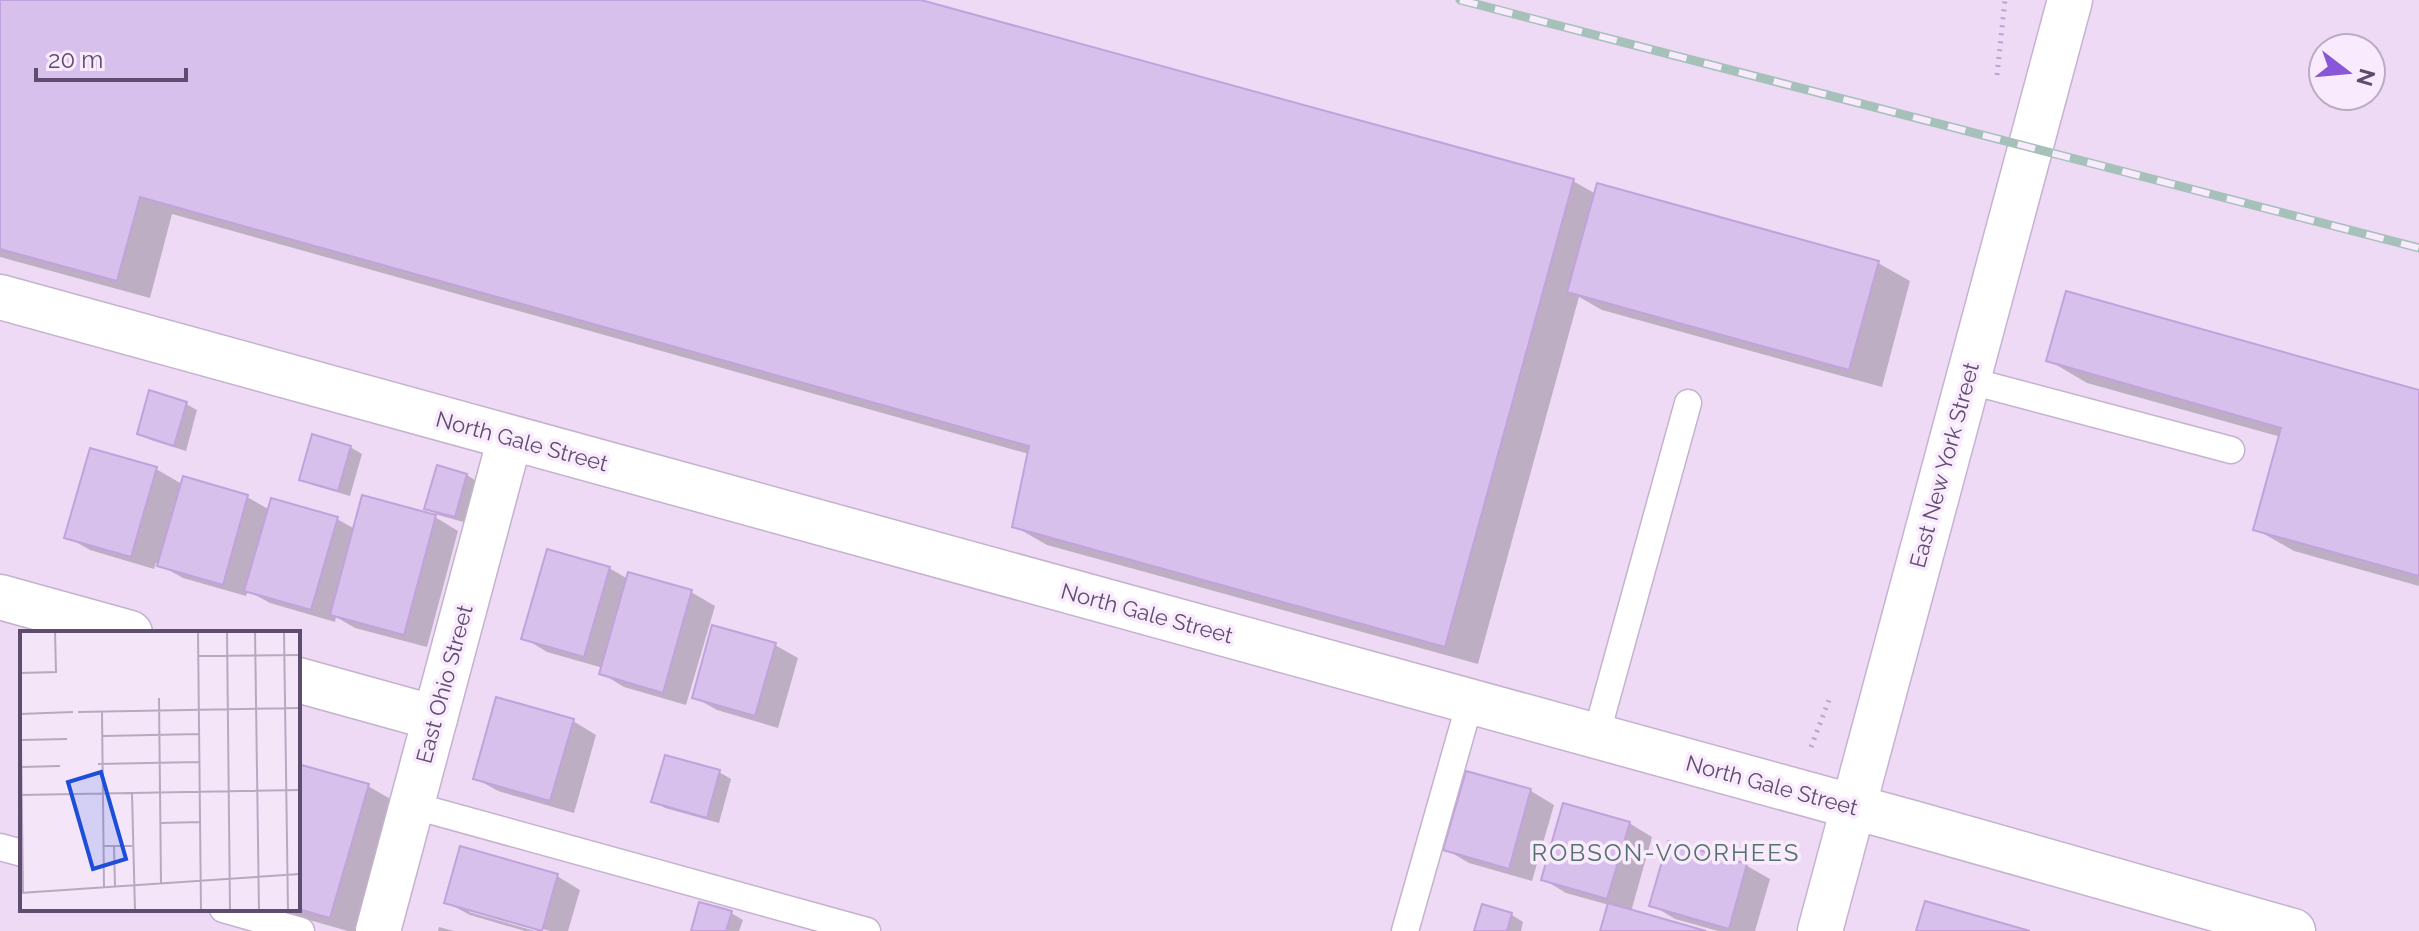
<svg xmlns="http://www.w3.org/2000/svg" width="2419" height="931" viewBox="0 0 2419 931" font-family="Raleway,sans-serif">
<rect width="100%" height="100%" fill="#f5e5f9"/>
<path fill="#eedaf5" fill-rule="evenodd" d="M0 0H2419V931H0ZM2323 48H2371V96H2323ZM22 633H298V909H22Z"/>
<g fill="#0003">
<polygon points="0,0 914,0 1573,181 1596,194 1878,263 1910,281 1882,387 1602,310 1579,297 1478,664 1047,545 1014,526 1029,454 172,214 150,298 0,257"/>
<polygon points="2048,360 2419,392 2419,586 2294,551 2255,529 2281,437 2087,383"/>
<polygon points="186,404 197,410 186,451 151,440 139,433"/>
<polygon points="350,447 362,454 350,496 313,485 302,479"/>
<polygon points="438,467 467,475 478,482 467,523 438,515 427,508"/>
<polygon points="156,469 182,484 247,497 270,510 337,519 355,529 435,517 458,531 427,647 355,628 336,617 335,622 270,603 248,591 246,596 183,578 156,563 154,569 90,550 67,537"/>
<polygon points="609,568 628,579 691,592 715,606 686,705 624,687 601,673 603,668 547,652 524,638"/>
<polygon points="775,645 798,658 778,728 717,710 694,697"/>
<polygon points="573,721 596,735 574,813 498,791 475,778"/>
<polygon points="298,766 368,786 401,805 364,931 348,931 288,914 279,909 298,909"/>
<polygon points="719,772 731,779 719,823 665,808 654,801"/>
<polygon points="1467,773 1531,791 1554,805 1532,881 1469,863 1445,849"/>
<polygon points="1629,823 1652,837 1631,912 1699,931 1602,931 1609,905 1566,893 1543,879"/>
<polygon points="1669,844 1747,866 1770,879 1755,931 1718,931 1675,919 1652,905"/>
<polygon points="557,876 580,890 568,931 550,931 469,908 469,912 535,931 525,931 470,915 446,902"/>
<polygon points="1483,907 1512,915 1523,922 1521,931 1476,931"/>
<polygon points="731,913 743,920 739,931 693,931"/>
<polygon points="439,927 454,931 438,931"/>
</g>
<g fill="#d8c0ec" stroke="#c2a2dd" stroke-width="2">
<polygon points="0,0 921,0 1574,179 1445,647 1012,527 1029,446 140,197 117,281 0,249"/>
<polygon points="1597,183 1879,261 1849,370 1567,292"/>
<polygon points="2066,291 2419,390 2419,576 2253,530 2281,428 2046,361"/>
<polygon points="149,390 187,402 174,446 137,434"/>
<polygon points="312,434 351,446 338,491 299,480"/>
<polygon points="90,448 157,467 131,557 64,538"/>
<polygon points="437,465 467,474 455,517 424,509"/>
<polygon points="183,476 248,495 223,585 157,566"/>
<polygon points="362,495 436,515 404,635 330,615"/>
<polygon points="271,498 338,517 311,610 244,591"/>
<polygon points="547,549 610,567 584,657 521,639"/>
<polygon points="628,572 692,590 663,693 599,674"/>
<polygon points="712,625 776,643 755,716 692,698"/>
<polygon points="496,697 574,719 550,801 473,779"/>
<polygon points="665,755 720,770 707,818 651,802"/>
<polygon points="298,764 369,784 330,918 298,909"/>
<polygon points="1466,771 1531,789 1509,869 1443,850"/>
<polygon points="1563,803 1630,822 1607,899 1541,880"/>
<polygon points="1668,841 1747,864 1729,929 1649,906"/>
<polygon points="460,846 558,874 542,931 444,903"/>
<polygon points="1925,901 2030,931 1916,931"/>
<polygon points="699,902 732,911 726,931 691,931"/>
<polygon points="1608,903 1706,931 1600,931"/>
<polygon points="1482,904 1512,913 1507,931 1474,931"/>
</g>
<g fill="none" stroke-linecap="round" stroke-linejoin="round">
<defs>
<g id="service">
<polyline points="1967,380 2231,450"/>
<polyline points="1596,736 1688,403"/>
<polyline points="411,805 867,931"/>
<polyline points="0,847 22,853"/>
<polyline points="223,909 301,931"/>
<polyline points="1405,931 1470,702"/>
</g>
<g id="minor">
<polyline points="0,297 1916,824 2293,931"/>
<polyline points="0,597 130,633"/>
<polyline points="298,680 435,718"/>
<polyline points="378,931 510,438"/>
</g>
<polyline id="secondary" points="1820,931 2070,0"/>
</defs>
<use href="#service" stroke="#c4b2ce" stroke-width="29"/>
<use href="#minor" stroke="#c4b2ce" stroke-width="47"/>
<use href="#secondary" stroke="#c6b2d3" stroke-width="47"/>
<g stroke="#bca3d0" stroke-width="5" stroke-dasharray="2 6" stroke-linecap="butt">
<polyline points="1997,75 2005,0"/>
<polyline points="1811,747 1829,700"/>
</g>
<use href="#service" stroke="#fff" stroke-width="26"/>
<use href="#minor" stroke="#fff" stroke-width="44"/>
<use href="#secondary" stroke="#fff" stroke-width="44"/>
<defs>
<polyline id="rail" points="1460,0 2419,248"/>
</defs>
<use href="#rail" stroke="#a5c1b9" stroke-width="9"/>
<use href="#rail" stroke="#f9ebfd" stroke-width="6" stroke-dasharray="18" stroke-linecap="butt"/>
</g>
<g text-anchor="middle" stroke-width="7" stroke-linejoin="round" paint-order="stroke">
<g font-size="22" fill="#5f4d6f" stroke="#f9ebfd">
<text transform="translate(522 441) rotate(15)" y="8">North Gale Street</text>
<text transform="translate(1944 465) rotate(-75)" y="8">East New York Street</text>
<text transform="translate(1147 613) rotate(15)" y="8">North Gale Street</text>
<text transform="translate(444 684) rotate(-75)" y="8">East Ohio Street</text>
<text transform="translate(1772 785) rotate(15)" y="8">North Gale Street</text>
</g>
<g font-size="24" letter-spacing="2" fill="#53726c" stroke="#f9ebfd">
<text x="1666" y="861">ROBSON-VOORHEES</text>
</g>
</g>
<g transform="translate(20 631)">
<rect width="280" height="280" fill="#f5e5f9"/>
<path fill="none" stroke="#b9a8c2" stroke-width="2" d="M178 0 181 280M207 0 210 280M235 0 239 280M264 0 268 280M178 25 280 24M0 32 3 262M0 42 36 41 35 0M139 67 141 252M58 81 280 77M82 81 84 256M0 83 53 81M83 105 180 103M1 109 47 108M78 133 179 131M1 136 40 135M112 162 115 280M0 164 280 159M141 192 180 191M83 215H112M94 215 95 255M0 262 280 243"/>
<path fill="#1d4ed8" fill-opacity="0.15" stroke="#1d4ed8" stroke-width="4" d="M81 141 106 228 73 238 48 151Z"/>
<rect width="280" height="280" fill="none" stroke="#5f4d6f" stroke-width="4"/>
</g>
<g transform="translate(2347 72) rotate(106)"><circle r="38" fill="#f9ebfd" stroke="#bbacc4" stroke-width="2"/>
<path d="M0-6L14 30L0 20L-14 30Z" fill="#8857d6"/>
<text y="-12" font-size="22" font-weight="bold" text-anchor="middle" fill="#5f4d6f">N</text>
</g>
<path d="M36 68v12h150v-12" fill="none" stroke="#5f4d6f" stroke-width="4"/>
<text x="48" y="68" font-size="24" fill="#5f4d6f" stroke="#f9ebfd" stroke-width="6" paint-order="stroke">20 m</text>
</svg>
